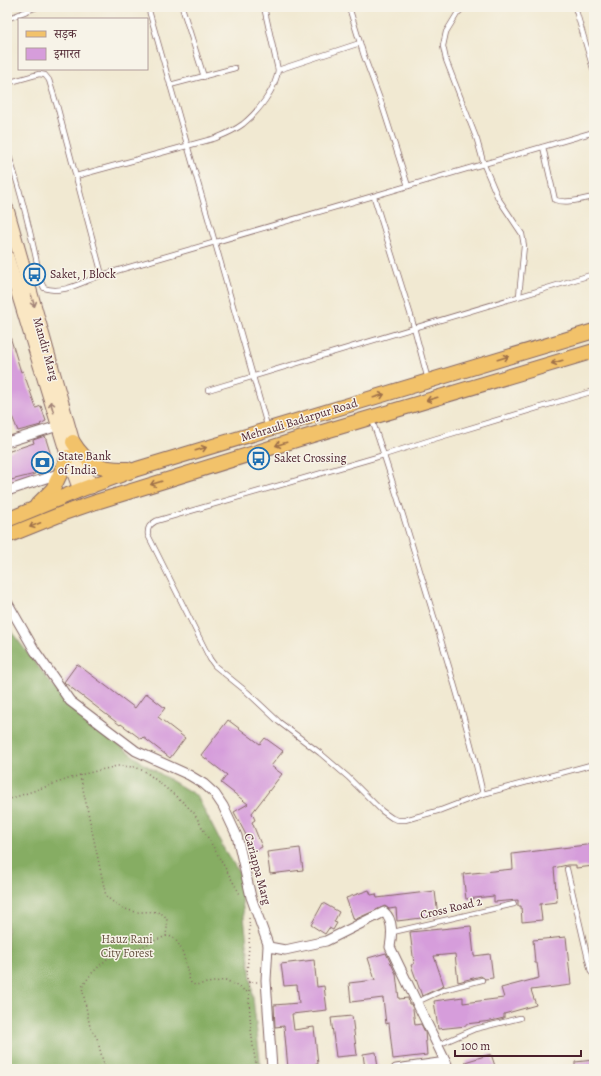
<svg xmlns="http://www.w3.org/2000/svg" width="601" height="1076" viewBox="0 0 601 1076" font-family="Alegreya,'Noto Serif Devanagari',serif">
<rect width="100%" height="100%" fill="#f7f3e8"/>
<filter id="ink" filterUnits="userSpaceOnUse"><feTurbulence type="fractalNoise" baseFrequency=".025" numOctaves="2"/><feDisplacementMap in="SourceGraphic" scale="8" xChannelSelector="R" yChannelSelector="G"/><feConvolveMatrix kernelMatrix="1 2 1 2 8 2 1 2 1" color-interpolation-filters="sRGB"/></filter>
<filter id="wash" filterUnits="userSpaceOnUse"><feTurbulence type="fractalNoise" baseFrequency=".012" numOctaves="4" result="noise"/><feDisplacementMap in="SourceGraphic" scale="16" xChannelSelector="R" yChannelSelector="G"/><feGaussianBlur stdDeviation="0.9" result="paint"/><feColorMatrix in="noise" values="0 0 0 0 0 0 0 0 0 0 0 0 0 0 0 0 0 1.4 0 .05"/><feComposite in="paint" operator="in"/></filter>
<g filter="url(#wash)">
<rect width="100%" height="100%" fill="#f1e9d2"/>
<polygon fill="#86ad64" stroke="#686648" points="7,626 67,704 144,764 197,796 225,851 239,872 261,1069 7,1069"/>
<g id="blocks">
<g fill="#d69ddb">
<polygon points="8,330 21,372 23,371 36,408 41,406 46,421 40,424 41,425 18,431 7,404 7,331"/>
<polygon points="45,436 53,462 33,468 35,474 7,481 7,452 34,443 33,440"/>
<polygon points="77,664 135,708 146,693 165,708 158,717 185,738 170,758 143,737 141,739 121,724 120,725 65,683 64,682"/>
<polygon points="228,720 260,744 265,738 283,751 271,766 282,774 252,813 255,820 252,822 262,847 252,852 245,835 246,835 234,812 248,804 221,783 227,775 201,755"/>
<polygon points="594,844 594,866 576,868 576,865 567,865 554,868 557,902 540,904 542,920 522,922 521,906 518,906 518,900 494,902 494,896 466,899 463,874 513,869 512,854"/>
<polygon points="300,848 303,870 270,874 267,852"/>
<polygon points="369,890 371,895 376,894 377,898 435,891 438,916 397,921 396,908 389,909 385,906 354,920 346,898"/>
<polygon points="323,903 339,912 334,922 337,923 333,930 329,928 325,934 311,925"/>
<polygon points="471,926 474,956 490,954 493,978 485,979 481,976 458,982 455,954 434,956 444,986 422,996 411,965 414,964 410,932"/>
<polygon points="566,937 571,985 531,990 536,1005 504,1014 504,1018 491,1021 466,1024 466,1026 438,1029 434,1001 463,997 463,1003 504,998 501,988 539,978 537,963 535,963 533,940"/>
<polygon points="386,953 396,974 399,999 408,998 409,1004 411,1004 413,1009 415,1025 421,1024 425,1032 427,1055 393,1059 389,1023 386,1024 383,998 351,1002 349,983 375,980 368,958"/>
<polygon points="314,960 317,987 324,986 327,1010 292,1014 294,1030 314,1027 318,1064 288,1068 284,1026 275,1027 274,1005 299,1003 297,985 284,986 281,964"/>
<polygon points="352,1016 357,1055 336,1057 331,1018"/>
<polygon points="376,1052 378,1069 365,1069 363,1054"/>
<polygon points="491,1054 496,1069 468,1069 465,1062"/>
<polygon points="594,1060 594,1069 575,1069 575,1062"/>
</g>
</g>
</g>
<g filter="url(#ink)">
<use href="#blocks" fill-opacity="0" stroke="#846665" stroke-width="1"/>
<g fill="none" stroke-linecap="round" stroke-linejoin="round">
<defs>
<g id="lane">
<polyline points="148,7 268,429"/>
<polyline points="182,7 204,77"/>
<polyline points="464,7 457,14 446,32 443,46 446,60 477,140 484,165 498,198 522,234 524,246 519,296"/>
<polyline points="575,7 594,72"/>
<polyline points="7,19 37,7"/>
<polyline points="278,70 360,43"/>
<polyline points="7,83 39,74 45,75 49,80 58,109 102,275"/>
<polyline points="170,85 235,68"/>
<path d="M543 147 555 200C568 204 581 199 594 197"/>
<path d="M7 150C22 194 32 238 41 282L44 288C63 295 84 281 102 275L408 186 381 102 364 56 349 7"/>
<path d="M76 176 216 138C226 134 235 130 243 124 258 112 276 89 278 70L264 7"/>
<polyline points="408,186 594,132"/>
<polyline points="374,197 411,316 428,380"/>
<polyline points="208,390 594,274"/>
<path d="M594 391 434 439 384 455 156 521C150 525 147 527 148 535L210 659 215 666 247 692 279 722 320 753 348 777 382 811 392 818 398 820H405L441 810 483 794 594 764"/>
<path d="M372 420C391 474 407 529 424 584 445 653 467 723 483 794"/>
<polyline points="567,869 591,972 594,975"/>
<polyline points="393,932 514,904"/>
<polyline points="417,1002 443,990 482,980"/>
<polyline points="438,1045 475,1029 520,1018"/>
</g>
<g id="street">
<polyline points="7,442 58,426"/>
<polyline points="7,491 61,473"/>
<path d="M7 602 35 651 70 701 136 751 189 775 204 784 215 794 223 806 237 836 251 897 269 947 285 950 326 941 384 912C394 920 392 936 390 947L449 1069"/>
<polyline points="268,946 266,980 272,1069"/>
<polyline points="396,1069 446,1062"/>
</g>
<g id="secondary">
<polyline points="7,209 73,442 91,487"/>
<polyline points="7,257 68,457 80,490"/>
</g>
<g id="primary">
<path d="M73 442C86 464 102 470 128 469"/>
<polyline points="37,505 53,489 68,457"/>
<polyline points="7,520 80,490 137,469 594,331"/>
<polyline points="7,536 64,513 96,502 299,439 594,351"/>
</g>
</defs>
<use href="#lane" stroke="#846665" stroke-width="6"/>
<use href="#street" stroke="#846665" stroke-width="11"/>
<use href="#secondary" stroke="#846665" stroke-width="15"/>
<use href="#primary" stroke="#846665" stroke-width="16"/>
<g stroke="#846665" stroke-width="1.5" stroke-dasharray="1 3" stroke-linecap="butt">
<path d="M80 775 106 896C114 904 125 910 136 912 145 913 160 908 166 918 169 923 166 931 166 936L124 954 108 958 91 974 82 987 90 1027 97 1038 105 1069"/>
<polyline points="7,800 80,775 117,766 135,767 146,772 183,802 194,813 241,896"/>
<path d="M249 918C251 939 247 959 247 980L249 982H258"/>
<path d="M166 936 173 937C187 952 184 966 191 983L195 985 226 980 249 993"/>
<path d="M249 982C249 1011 251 1040 257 1069"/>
</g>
<use href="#lane" stroke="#fff" stroke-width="4.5"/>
<use href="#street" stroke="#fff" stroke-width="9"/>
<use href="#secondary" stroke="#fae7c3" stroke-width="13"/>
<use href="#primary" stroke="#f2c26a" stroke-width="14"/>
</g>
<defs><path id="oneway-shaft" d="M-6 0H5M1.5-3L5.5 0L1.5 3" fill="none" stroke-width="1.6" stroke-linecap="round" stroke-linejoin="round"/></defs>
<g stroke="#a28377">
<use href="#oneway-shaft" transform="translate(33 301) rotate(74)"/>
<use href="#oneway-shaft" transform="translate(52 407) rotate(-107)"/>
</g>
<g stroke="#9e704a">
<use href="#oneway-shaft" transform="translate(503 358) rotate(-17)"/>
<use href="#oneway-shaft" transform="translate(557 362) rotate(164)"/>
<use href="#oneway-shaft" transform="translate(379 396) rotate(-17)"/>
<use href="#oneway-shaft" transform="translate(432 399) rotate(164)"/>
<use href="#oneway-shaft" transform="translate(281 444) rotate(163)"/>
<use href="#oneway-shaft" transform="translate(201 449) rotate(-17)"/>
<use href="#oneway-shaft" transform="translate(156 483) rotate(163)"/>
<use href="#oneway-shaft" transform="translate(35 525) rotate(158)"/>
</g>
</g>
<defs>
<symbol id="bus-ring" viewBox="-11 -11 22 22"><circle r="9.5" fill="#f7f3e8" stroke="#1f6fb2" stroke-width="1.5"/><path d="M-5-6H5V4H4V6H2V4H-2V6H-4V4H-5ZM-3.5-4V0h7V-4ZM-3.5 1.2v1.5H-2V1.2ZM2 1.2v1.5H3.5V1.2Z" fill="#1f6fb2"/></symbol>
<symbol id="bank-ring" viewBox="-11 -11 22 22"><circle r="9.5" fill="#f7f3e8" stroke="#1f6fb2" stroke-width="1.5"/><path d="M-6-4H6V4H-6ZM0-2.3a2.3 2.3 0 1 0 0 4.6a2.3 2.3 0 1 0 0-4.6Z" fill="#1f6fb2"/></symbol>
</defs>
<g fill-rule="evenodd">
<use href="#bus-ring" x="22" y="262" width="25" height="25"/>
<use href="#bus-ring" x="246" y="446" width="25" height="25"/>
<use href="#bank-ring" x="30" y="450" width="25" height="25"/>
</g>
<g text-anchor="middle" stroke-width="3" stroke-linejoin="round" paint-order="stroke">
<g font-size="12" fill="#4a1f2b" stroke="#f7f3e8" text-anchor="start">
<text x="50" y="278">Saket, J Block</text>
<text x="58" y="460">State Bank<tspan x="58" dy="14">of India</tspan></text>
<text x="274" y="462">Saket Crossing</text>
</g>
<g font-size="12" fill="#4a1f2b" stroke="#f7f3e8">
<text transform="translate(46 349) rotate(74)" y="4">Mandir Marg</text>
<text transform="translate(299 420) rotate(-17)" y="4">Mehrauli Badarpur Road</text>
<text transform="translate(258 869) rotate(75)" y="4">Cariappa Marg</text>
<text transform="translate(451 908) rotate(-13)" y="4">Cross Road 2</text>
</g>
<g font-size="12" fill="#665240" stroke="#f7f3e8">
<text x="127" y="943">Hauz Rani<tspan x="127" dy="14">City Forest</tspan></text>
</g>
</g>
<rect width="601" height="1076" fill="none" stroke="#f7f3e8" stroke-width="24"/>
<rect x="18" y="18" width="130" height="52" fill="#f7f3e8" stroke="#b29e9c"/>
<rect x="26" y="31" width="20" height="6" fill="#f2c26a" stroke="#b29e9c"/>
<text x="54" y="38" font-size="12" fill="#4a1f2b">सड़क</text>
<rect x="26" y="48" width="20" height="12" fill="#d69ddb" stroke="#b29e9c"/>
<text x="54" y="58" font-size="12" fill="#4a1f2b">इमारत</text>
<path d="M455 1050v6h126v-6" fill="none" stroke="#4a1f2b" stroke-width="2"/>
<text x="461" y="1050" font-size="12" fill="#4a1f2b" stroke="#f7f3e8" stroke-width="3" paint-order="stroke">100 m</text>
</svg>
